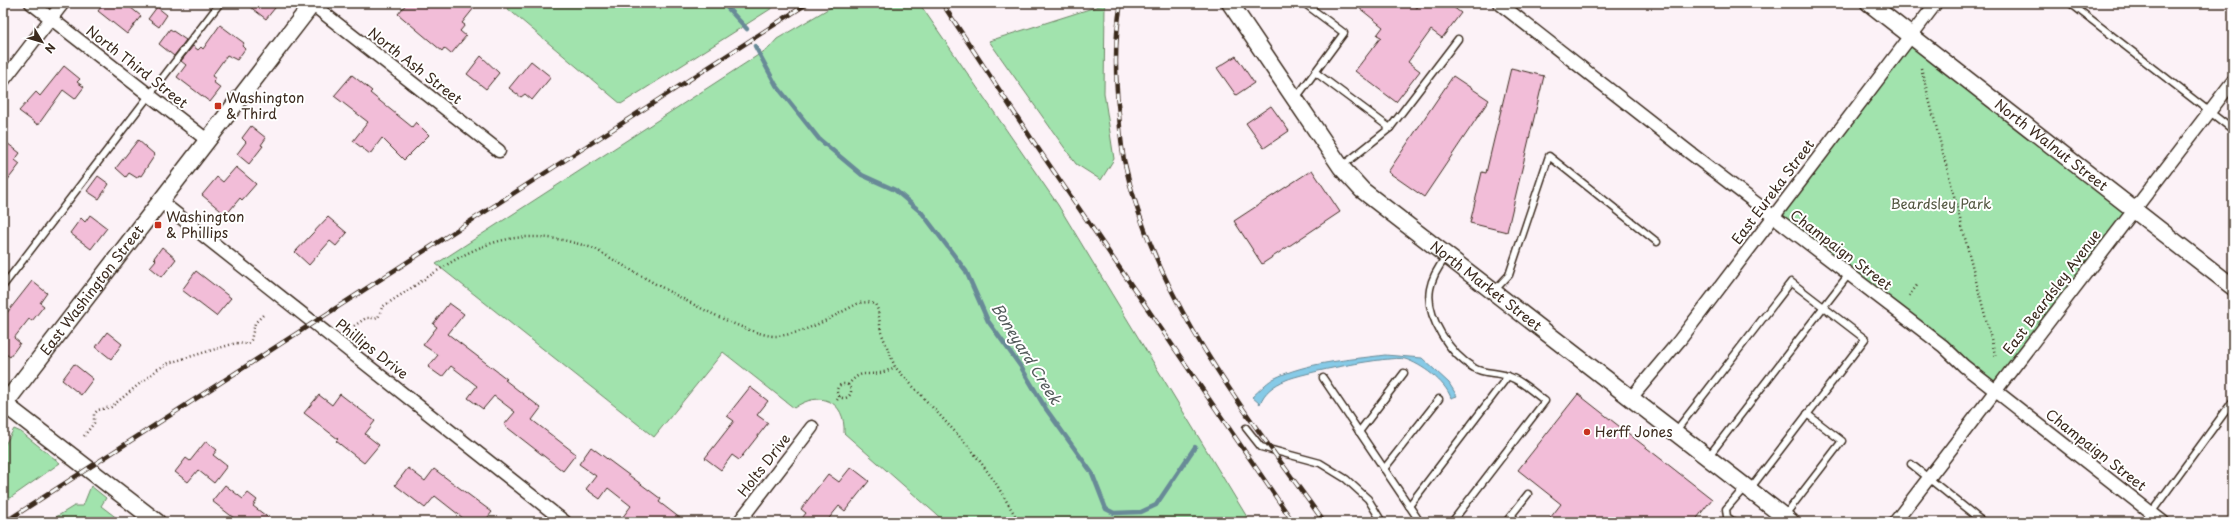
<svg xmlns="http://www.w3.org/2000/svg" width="2236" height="525" viewBox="0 0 2236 525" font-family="'Playpen Sans',sans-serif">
<rect width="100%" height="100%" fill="#fcf2f7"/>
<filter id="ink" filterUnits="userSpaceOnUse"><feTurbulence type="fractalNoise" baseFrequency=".025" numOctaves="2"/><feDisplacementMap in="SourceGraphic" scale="8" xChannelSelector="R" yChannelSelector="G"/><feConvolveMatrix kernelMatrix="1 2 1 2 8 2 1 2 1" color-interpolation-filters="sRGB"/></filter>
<g filter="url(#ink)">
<g fill="#a1e3ad" stroke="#6e8666">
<polygon points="501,3 780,3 621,104"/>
<path d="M838 3H919L1058 205 1250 522H945L844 433C846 400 819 390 794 408L723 352 654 437 436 264 769 48 777 39Z"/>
<polygon points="1105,4 1104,93 1114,159 1101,180 1076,164 989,41"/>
<polygon points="1912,42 2129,212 1996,386 1780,217"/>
<polygon points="14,429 21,432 60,463 3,503 3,448"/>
<polygon points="91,486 106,498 101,506 122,522 48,522 74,506 83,506"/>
</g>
<path fill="#86cae7" stroke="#688a97" d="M1385 355 1422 358 1449 383 1457 396 1451 398C1446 382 1421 364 1405 359 1391 355 1301 373 1286 380 1274 385 1264 392 1260 404L1252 397C1259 391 1266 383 1273 379 1307 362 1348 360 1385 355Z"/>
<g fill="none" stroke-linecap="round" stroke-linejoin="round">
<g stroke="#688a97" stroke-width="4.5">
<polyline points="723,3 747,29"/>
<polyline points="755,46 776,85 819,139 862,175 895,190 922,213 966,271 988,321 1021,367 1046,409 1092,473 1106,509 1114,513 1141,512 1156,505 1195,447"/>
</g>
</g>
<g fill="#f2bdd8" stroke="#3b2a1e">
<polygon points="104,3 125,3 141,16 127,34 98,11"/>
<polygon points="245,3 279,3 266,19"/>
<polygon points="407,3 478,3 462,23 465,25 460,31 466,36 451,54 444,48 442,51 398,14"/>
<polygon points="1353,3 1411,3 1417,8 1421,3 1448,3 1461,13 1442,38 1431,30 1408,62 1420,71 1396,102 1355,71 1381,37 1377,35 1383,27"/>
<polygon points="157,7 167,15 159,27 148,19"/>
<polygon points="220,25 244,43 242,46 245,49 237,60 227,55 212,76 216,79 213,82 221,88 210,102 177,77 186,65 181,61 193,46 198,50 201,47 203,49"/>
<polygon points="170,29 186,40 174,56 159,44"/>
<polygon points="481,56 499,73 486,89 467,74"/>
<polygon points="1236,56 1254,83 1236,95 1217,68"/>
<polygon points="531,61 551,77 532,100 525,94 521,97 509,88"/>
<polygon points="64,66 80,79 77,82 84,87 75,99 63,90 38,125 19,111 36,92 40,96"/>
<polygon points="1511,68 1544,76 1507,232 1470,223 1482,172 1486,173"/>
<polygon points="352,75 372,91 370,93 412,127 416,122 429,135 404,160 382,138 370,154 353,141 368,122 334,96"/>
<polygon points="1453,76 1489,100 1424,197 1388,172"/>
<polygon points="1271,106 1289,131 1264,148 1246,123"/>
<polygon points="251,126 266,138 261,145 263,146 249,164 237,154 246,142 242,138"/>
<polygon points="3,140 20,153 15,160 20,164 3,186"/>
<polygon points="138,140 155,155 141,176 139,175 137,178 129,173 126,177 116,168"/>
<polygon points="236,167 256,184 242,200 240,198 226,215 202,195 217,177 223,182"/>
<polygon points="1312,170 1340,212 1262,264 1234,221"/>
<polygon points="98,176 109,184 99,199 87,191"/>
<polygon points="90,215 107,228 91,249 70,233 81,218 85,222"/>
<polygon points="328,217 347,233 336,246 330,241 309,265 295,252"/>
<polygon points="162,247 176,259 162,277 150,267 156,260 154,258"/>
<polygon points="196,271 231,298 216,316 182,290"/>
<polygon points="32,281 47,293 40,303 44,306 32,321 29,319 14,338 20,343 10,357 3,352 3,318"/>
<polygon points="449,303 464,314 448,334 507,379 505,380 541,408 532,420 576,454 563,471 504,425 515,412 494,396 483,409 468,398 477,386 451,366 442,377 428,367 438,355 423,345 437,327 433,324"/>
<polygon points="107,332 122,344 111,359 96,347"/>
<polygon points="74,364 93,379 81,395 62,380"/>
<polygon points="750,387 768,401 757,415 768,423 739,460 732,455 721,470 705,458 734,421 727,416"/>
<polygon points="340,394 375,421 365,434 379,445 364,463 336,441 338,439 304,413 319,395 332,405"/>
<polygon points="1578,394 1712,499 1694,522 1547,522 1561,504 1518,470"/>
<polygon points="206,441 217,450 213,455 227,466 214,483 198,470 188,482 175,472 186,458 190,461"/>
<polygon points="591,447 661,499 659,502 685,522 619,522 631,506 608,488 600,499 586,489 596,476 579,464"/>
<polygon points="851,467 869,481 845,511 839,506 826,522 799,522 806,513 801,509 828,474 839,482"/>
<polygon points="408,468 425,481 434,469 492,512 484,522 468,522 435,496 425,508 395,485"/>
<polygon points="225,485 243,499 248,493 257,500 253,506 274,522 239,522 212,501"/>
</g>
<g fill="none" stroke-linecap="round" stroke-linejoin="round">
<defs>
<g id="service">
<polyline points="2070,3 2233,130"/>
<polyline points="1315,72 1390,128 1458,39"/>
<polyline points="1296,98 1344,33 1304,3"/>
<polyline points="1341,167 1390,128"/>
<path d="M1446 257C1439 266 1432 277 1430 289 1425 317 1451 355 1474 368 1484 374 1496 372 1507 376 1521 380 1533 392 1545 401L1452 522"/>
<polyline points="3,286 220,3"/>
<polyline points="1494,291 1509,275 1549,156 1657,242"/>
<polyline points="1323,378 1420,522"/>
<polyline points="1246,428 1261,447 1320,463 1346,479 1368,499 1382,522"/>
<polyline points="1359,432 1404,373"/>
<polyline points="1675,432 1791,282 1865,339 1750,489"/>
<polyline points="1708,457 1849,274"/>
<polyline points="1911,464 1983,522"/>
<polyline points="1384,469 1439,399"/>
<polyline points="1409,506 1508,376"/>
<polyline points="2151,513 2233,401"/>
<polyline points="1785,515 1842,441 1807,414"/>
<polyline points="1506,522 1528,494"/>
<polyline points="1734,522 1727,517 1726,509 1745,487"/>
</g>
<g id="minor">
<polyline points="31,3 207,140"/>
<polyline points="1499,3 1689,152 1943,346 1964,366 2163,522"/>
<polyline points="312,4 499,151"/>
<polyline points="3,81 63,3"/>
<polyline points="160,201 565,522"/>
<polyline points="1631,398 1679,341 1936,3"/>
<polyline points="739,522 812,427"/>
<polyline points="1895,522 2233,81"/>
</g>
<g id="tertiary">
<path id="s1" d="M1230 3 1341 167 1362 190 1791 522"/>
<path id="s2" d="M1869 3 2233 287"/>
<polyline points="3,403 157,522"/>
<path id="s3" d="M3 406 313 3"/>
</g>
</defs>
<use href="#service" stroke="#3b2a1e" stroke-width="9"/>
<use href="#minor" stroke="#3b2a1e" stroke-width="15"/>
<use href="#tertiary" stroke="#3b2a1e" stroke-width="19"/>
<g stroke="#3b2a1e" stroke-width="2.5" stroke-dasharray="1 3" stroke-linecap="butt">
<polyline points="1921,68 1996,358"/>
<polyline points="1909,296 1918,284"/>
<path d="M354 326 366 318H378L382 307C459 259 497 215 595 249 628 268 745 339 778 336 807 333 833 316 859 303L868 302 875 304 878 310 881 332 895 367 971 449 995 482 1019 522"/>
<circle cx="844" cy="391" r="7"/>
<path d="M848 385C861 369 865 376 880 373 885 372 891 369 895 367"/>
<polyline points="837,400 840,396"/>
<polyline points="84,436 94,423 94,414 98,410 111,407 158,369 169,363 236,343 248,344 251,340 255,323 265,313"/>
</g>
<use href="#service" stroke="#fff" stroke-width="6"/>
<use href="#minor" stroke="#fff" stroke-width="12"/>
<use href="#tertiary" stroke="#fff" stroke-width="16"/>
<defs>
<g id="rail">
<polyline points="942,3 1033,141 1293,522"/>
<path d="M1121 3C1114 40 1115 77 1119 114 1120 129 1121 145 1124 160 1154 298 1243 409 1324 522"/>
<polyline points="5,522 808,3"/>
</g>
</defs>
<use href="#rail" stroke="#3b2a1e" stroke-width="4.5"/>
<use href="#rail" stroke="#fff" stroke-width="3" stroke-dasharray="9" stroke-linecap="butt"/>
</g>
</g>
<g fill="#c8321e" stroke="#fff" stroke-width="1.5">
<rect x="214" y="102" width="8" height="8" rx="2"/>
<rect x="154" y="221" width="8" height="8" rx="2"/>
<circle cx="1587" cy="432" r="4"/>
</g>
<g text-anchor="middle" stroke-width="4" stroke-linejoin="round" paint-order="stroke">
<g font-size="14" fill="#3b2a1e" stroke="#fff">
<text transform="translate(415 66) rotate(38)" y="5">North Ash Street</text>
<text transform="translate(137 67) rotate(38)" y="5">North Third Street</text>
<text dy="5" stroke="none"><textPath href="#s2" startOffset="231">North Walnut Street</textPath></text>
<text transform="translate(1773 192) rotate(-53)" y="5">East Eureka Street</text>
<text transform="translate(1841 250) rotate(37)" y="5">Champaign Street</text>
<text dy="5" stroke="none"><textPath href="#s1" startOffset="386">North Market Street</textPath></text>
<text dy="5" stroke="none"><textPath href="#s3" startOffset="146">East Washington Street</textPath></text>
<text transform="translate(2052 292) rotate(-53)" y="5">East Beardsley Avenue</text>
<text transform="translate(372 349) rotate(38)" y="5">Phillips Drive</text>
<text transform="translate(2096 450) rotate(38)" y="5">Champaign Street</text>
<text transform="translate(764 465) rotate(-52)" y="5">Holts Drive</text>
</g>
<g font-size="14" fill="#3b2a1e" stroke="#fff" text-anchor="start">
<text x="226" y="103">Washington<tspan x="226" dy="16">&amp; Third</tspan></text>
<text x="166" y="222">Washington<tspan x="166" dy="16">&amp; Phillips</tspan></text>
<text x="1595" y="437">Herff Jones</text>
</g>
<g font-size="14" fill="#545842" stroke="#fff">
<text x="1941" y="209">Beardsley Park</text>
</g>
<g font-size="15" font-style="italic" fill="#525a5a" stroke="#fff">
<text transform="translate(1026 354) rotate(58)" y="5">Boneyard Creek</text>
</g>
</g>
<rect width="2236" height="525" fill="none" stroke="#fff" stroke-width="16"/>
<rect x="8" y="8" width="2220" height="509" fill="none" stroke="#3b2a1e" stroke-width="1.5" filter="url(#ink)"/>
<g transform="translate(42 42) rotate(128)" stroke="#ffffff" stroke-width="3" paint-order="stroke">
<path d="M0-3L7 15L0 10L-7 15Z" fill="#3b2a1e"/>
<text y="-6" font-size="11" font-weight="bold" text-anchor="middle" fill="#3b2a1e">N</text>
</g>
</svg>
